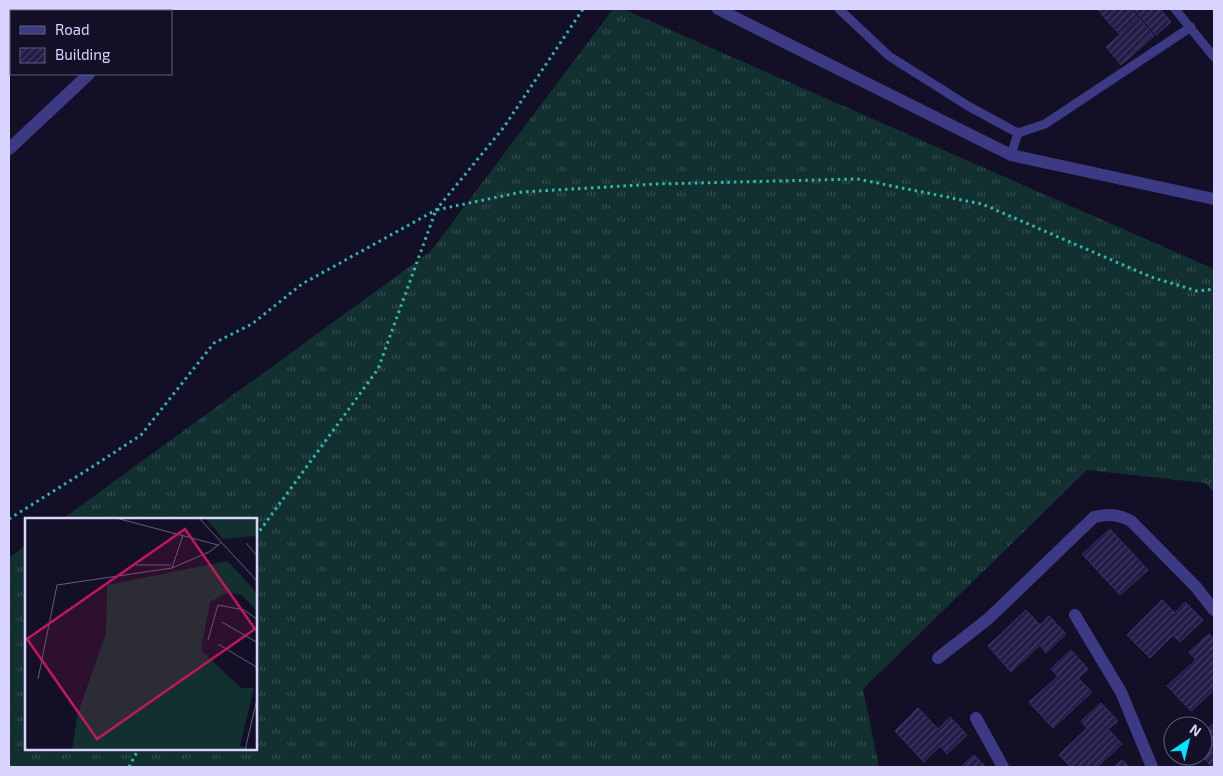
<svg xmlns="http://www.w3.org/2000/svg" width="1223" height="776" viewBox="0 0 1223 776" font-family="'Exo 2',sans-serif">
<defs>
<pattern id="grass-tufts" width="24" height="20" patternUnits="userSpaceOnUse" patternTransform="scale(1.25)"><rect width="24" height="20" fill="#12302f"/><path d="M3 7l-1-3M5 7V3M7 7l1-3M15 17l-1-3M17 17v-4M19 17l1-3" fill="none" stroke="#344d4e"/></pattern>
<pattern id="building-hatch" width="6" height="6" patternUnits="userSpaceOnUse" patternTransform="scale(1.25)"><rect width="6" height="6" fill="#241b47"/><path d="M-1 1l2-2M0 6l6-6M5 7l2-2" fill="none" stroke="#433b63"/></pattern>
</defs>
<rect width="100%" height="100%" fill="#130f26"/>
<polygon fill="url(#grass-tufts)" points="613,9 623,9 1214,269 1214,492 1205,483 1087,470 863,689 879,767 9,767 9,558 26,545 26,750 256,750 256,520 61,520 431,251"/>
<g fill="url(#building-hatch)" stroke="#3b2d73">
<polygon points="1097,9 1131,9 1138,17 1119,34"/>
<polygon points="1134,9 1160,9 1171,22 1156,35"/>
<polygon points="1139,18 1154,36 1121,65 1106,47"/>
<polygon points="1110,529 1148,570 1120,595 1082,554"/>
<polygon points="1162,600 1175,613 1185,602 1203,620 1180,642 1173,635 1150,658 1127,635"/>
<polygon points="1026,610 1040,625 1049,616 1066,634 1046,653 1040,645 1011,672 988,646"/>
<polygon points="1209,634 1214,640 1214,690 1191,711 1167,686 1196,660 1189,652"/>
<polygon points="1071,650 1088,669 1078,678 1092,692 1053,728 1029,702 1058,676 1051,669"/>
<polygon points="1101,703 1118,721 1108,729 1122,744 1097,767 1071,767 1059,755 1087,728 1081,721"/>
<polygon points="918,708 938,729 950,717 967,735 947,754 940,746 924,762 895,731"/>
<polygon points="1214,723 1214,767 1212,767 1202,756 1203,756 1203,733"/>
<polygon points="974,755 986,767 961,767"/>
<polygon points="1122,760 1129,767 1114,767"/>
</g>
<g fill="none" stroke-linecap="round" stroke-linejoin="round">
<g stroke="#2fb8b0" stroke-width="3" stroke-dasharray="2.5 4" stroke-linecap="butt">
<polyline points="9,519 92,467 141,435 214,343 252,324 302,284 436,210 504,127 583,9"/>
<polyline points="256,536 378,369 436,210 522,192 657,184 857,179 982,204 1151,277 1197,291 1214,289"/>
<polyline points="129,767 138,750"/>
</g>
<g stroke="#3d3a85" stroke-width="9">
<polyline points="839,9 889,56 968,106 1018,133 1045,124 1191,27"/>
<polyline points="1175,9 1214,57"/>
<polyline points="1011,155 1018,133"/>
</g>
<g stroke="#3d3a85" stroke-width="12">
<polyline points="718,9 1011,155 1214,199"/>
<polyline points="155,11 158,9"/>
<polyline points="9,149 89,74"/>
<polyline points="1075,615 1121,692 1152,767"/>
<path d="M938 658 988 619 1094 517C1108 514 1118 514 1131 521L1196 587 1214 610"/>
<polyline points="976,718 1003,767"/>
</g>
</g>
<g transform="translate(25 518)">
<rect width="232" height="232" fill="#130f26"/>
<path d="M181 0H232V18L198 21ZM203 43 232 75V94L217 77 201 75 185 84 176 132 216 170H229L215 228 232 232H47L52 198 81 115 82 67Z" fill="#12302f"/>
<path fill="none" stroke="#625e7d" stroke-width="1" d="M91 0 193 27M174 0 233 64M221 25 233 39M111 47H146M147 50 158 17M197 104 233 125M183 122 193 87 219 92 233 102M193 126 233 150M13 161 32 67 147 50 184 34 196 25M220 232 233 177"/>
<path fill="#c2185b" fill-opacity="0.15" stroke="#c2185b" stroke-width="2.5" d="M160 11 230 111 72 221 2 121Z"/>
<rect width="232" height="232" fill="none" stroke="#d9d4ff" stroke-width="2.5"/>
</g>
<rect width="1223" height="776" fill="none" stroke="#d9d4ff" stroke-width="20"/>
<rect x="10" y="10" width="162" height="65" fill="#130f26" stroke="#625e7d"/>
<rect x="20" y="26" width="25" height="8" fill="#3d3a85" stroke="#625e7d"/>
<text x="55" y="35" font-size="15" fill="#d9d4ff">Road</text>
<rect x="20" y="48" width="25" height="15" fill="url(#building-hatch)" stroke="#625e7d"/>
<text x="55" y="60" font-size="15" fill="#d9d4ff">Building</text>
<g transform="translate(1188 741) rotate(35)"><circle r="24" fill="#130f26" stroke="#625e7d"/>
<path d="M0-4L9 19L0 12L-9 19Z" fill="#00e5ff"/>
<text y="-8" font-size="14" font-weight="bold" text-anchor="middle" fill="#d9d4ff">N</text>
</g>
</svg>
